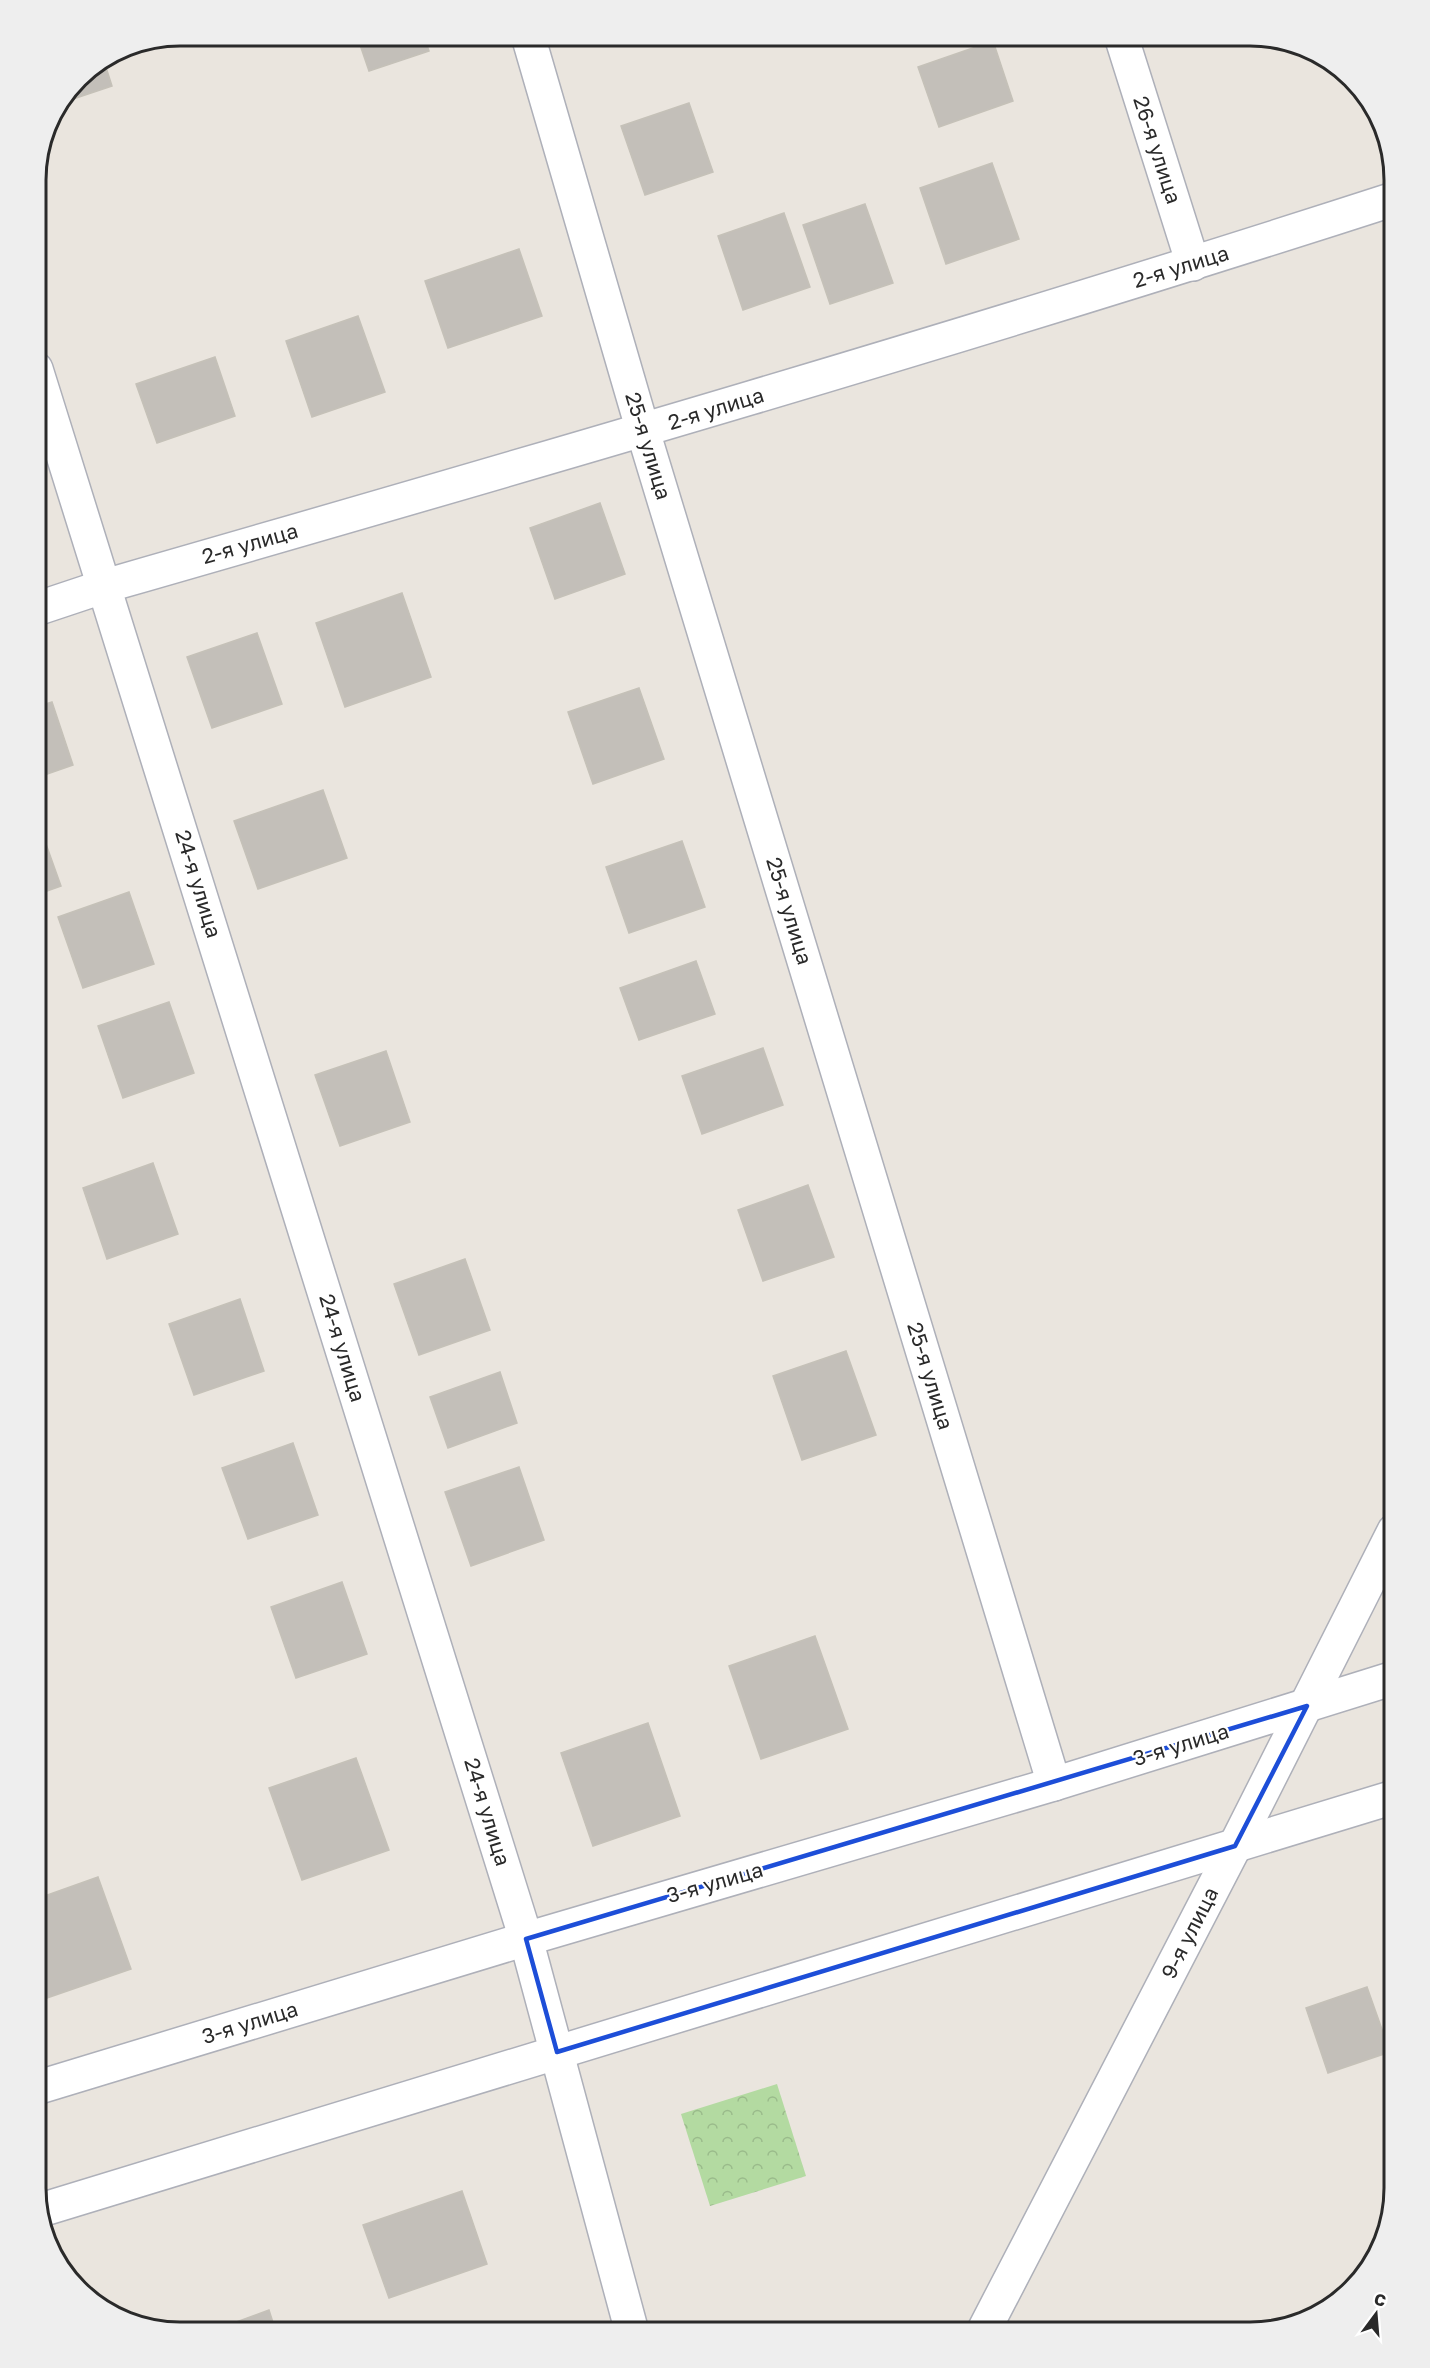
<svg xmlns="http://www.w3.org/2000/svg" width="1430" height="2368" viewBox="0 0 1430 2368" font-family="'Golos Text',sans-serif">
<defs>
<pattern id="park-crowns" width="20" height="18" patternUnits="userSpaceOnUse" patternTransform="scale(1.5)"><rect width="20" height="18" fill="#b3daa1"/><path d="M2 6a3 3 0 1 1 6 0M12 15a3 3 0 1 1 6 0" fill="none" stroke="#9abb8b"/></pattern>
</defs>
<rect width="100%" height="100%" fill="#eae5de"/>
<polygon fill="url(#park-crowns)" points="777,2084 806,2176 710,2206 681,2114"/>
<g fill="#c3bfb9" stroke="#c5c1b8" stroke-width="1.5">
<polygon points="357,36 424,36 429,51 369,71"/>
<polygon points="993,41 1013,101 939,127 918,67"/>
<polygon points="104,61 112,86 61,103 78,78"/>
<polygon points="689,103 713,172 645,195 621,126"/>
<polygon points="992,163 1019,239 946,264 920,188"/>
<polygon points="865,204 893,283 830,304 803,225"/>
<polygon points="784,213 810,287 743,310 718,236"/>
<polygon points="519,249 542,316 448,348 425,281"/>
<polygon points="358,316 385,392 312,417 286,341"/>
<polygon points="215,357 235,416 157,443 136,384"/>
<polygon points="600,503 625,574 555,599 530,528"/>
<polygon points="402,593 431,677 345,707 316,623"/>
<polygon points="257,633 282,704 212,728 187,657"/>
<polygon points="639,688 664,759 593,784 568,712"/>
<polygon points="52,702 73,765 36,778 36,707"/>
<polygon points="323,790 347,858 258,889 234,821"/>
<polygon points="36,816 61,886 36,895"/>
<polygon points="682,841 705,907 629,933 606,867"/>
<polygon points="129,892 154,964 83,988 58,917"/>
<polygon points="696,961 715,1014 639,1040 620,988"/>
<polygon points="169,1002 194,1073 123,1098 98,1026"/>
<polygon points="763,1048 783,1105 702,1134 682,1076"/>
<polygon points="386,1051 410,1122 340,1146 315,1075"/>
<polygon points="153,1163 178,1234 107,1259 83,1188"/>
<polygon points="808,1185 834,1257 763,1281 738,1210"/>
<polygon points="465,1259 490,1330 419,1355 394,1284"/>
<polygon points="240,1299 264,1371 194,1395 169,1324"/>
<polygon points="846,1351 876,1435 802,1460 773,1376"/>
<polygon points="500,1372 517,1423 448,1448 430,1397"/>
<polygon points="293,1443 318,1515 248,1539 222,1468"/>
<polygon points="519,1467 544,1540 471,1566 445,1492"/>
<polygon points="342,1582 367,1654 296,1678 271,1607"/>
<polygon points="815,1636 848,1729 761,1759 729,1666"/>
<polygon points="648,1723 680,1816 593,1846 561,1753"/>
<polygon points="356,1758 389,1850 302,1880 269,1788"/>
<polygon points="98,1877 131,1969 44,1999 36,1977 36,1899"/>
<polygon points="1367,1987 1390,2052 1328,2073 1306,2008"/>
<polygon points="462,2191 487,2264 389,2298 363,2225"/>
<polygon points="269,2310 276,2332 209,2332"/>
</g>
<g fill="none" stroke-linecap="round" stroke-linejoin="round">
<defs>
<g id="minor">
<polyline points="528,36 643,431 1054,1784"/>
<polyline points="1121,36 1193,264"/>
<polyline points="36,369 526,1939 632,2332"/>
<path d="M36 609 105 586C536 462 967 337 1394 199"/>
<polyline points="36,2088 526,1939 1054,1784 1394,1678"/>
<polyline points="41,2210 1394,1797"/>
<polyline points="983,2332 1235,1846 1394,1531"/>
</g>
</defs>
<use href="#minor" stroke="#aeb0b9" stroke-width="36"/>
<use href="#minor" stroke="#fff" stroke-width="33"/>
</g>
<path fill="none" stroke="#1d4ed8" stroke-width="4.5" stroke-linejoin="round" d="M1307 1706 1235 1846 557 2052 526 1939Z"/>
<g text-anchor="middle" stroke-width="4.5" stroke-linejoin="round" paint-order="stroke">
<g font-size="21" fill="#2a2a2a" stroke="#fff">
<text transform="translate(1157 150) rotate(72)" y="7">26-я улица</text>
<text transform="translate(1181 267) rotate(-17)" y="7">2-я улица</text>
<text transform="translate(716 409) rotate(-17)" y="7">2-я улица</text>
<text transform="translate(648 446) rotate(73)" y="7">25-я улица</text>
<text transform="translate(250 544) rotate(-16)" y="7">2-я улица</text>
<text transform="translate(198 884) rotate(73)" y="7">24-я улица</text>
<text transform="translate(789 911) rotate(73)" y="7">25-я улица</text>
<text transform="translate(342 1348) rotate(73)" y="7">24-я улица</text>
<text transform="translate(930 1376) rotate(73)" y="7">25-я улица</text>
<text transform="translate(1181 1745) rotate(-17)" y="7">3-я улица</text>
<text transform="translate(487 1812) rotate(73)" y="7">24-я улица</text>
<text transform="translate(715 1883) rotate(-16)" y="7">3-я улица</text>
<text transform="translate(1190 1933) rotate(-63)" y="7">9-я улица</text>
<text transform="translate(250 2023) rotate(-17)" y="7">3-я улица</text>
</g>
</g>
<path d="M0 0H1430V2368H0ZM180 46H1250A134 134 0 0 1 1384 180V2188A134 134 0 0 1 1250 2322H180A134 134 0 0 1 46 2188V180A134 134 0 0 1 180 46Z" fill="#eee" fill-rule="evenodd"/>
<path fill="none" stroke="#2a2a2a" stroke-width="3" d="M180 46H1250A134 134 0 0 1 1384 180V2188A134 134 0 0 1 1250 2322H180A134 134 0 0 1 46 2188V180A134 134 0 0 1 180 46Z"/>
<g transform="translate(1376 2314) rotate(16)" stroke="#ffffff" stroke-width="4.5" paint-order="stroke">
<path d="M0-4.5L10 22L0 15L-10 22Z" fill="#2a2a2a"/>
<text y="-9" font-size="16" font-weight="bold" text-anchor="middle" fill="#2a2a2a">С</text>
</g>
</svg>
